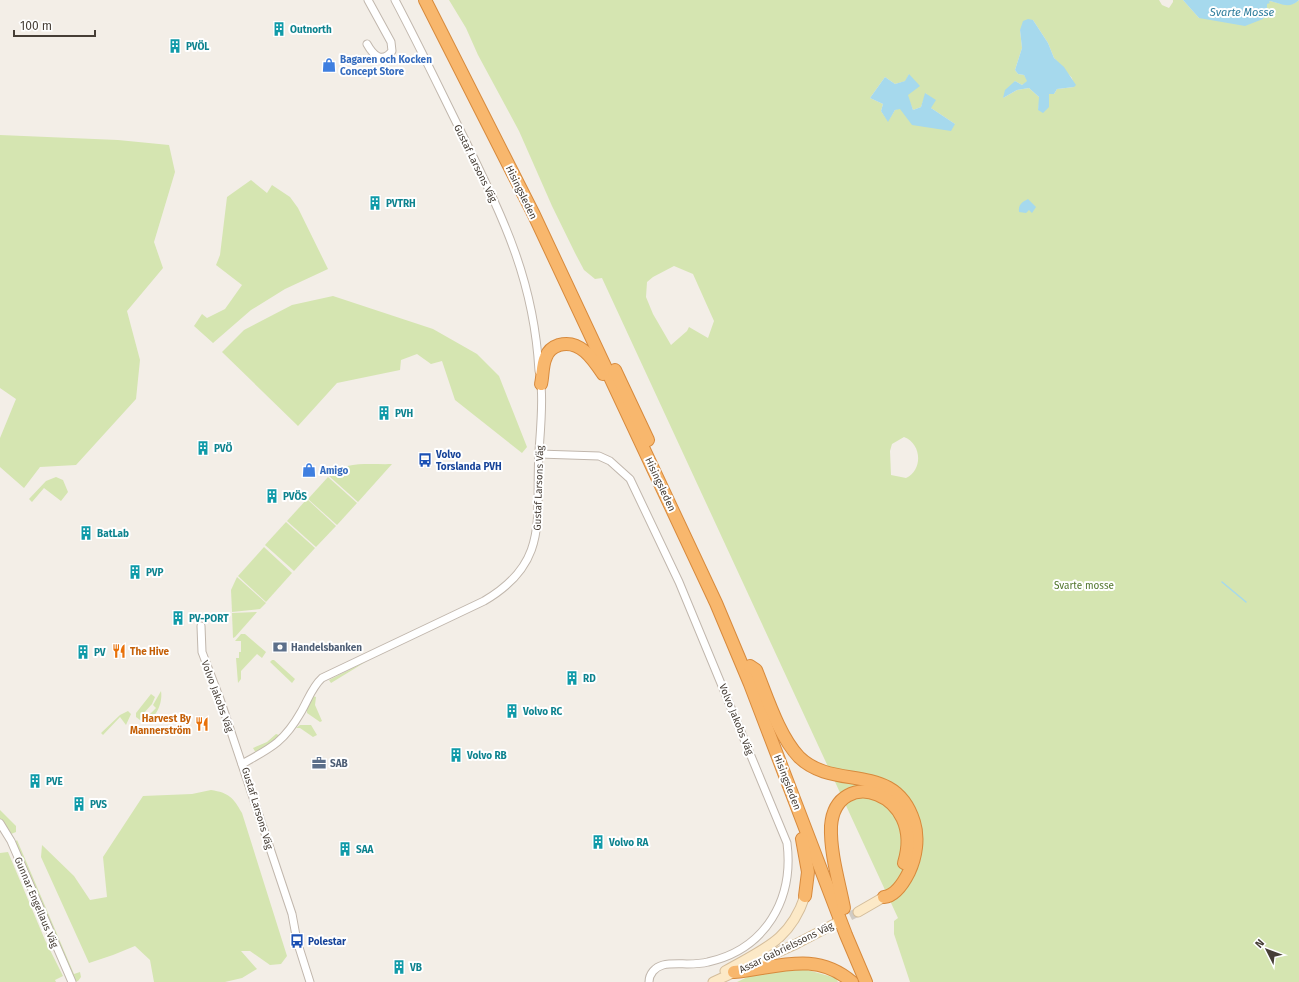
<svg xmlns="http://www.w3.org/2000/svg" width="1299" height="982" viewBox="0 0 1299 982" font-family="'Fira Sans',sans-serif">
<rect width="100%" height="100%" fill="#f3eee7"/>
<g fill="#d5e5b1" fill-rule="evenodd">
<path d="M449 0H1159L1162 5 1169 8 1173 2V0H1183L1199 18 1267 3 1270 1C1279 3 1291 8 1299 0V982H910L894 934V921L898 918 602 278 595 279 584 270 575 253 552 206 519 131 478 55 466 28ZM1033 20 1048 43 1054 58 1072 78 1074 87 1057 89 1054 94 1050 93 1038 110 1040 98 1029 88 1017 90 1003 98 1015 81 1022 85 1028 81 1024 75 1018 74 1015 70 1022 48 1020 30ZM909 74 907 95 913 110 921 107 926 93 931 108 955 124 900 108 895 110 888 121 881 111 883 104 870 98 885 77 895 84 906 81ZM674 266 693 274 714 321 708 338 689 327 687 331 671 345 653 314 646 297 647 282 653 277ZM904 437C922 444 923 470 906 478L891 475 890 451 892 444Z"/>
<polygon points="0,135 118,140 169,145 175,172 154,242 163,268 127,311 140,360 136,399 76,465 40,467 24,488 0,467 0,438 16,399 0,388"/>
<polygon points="251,180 267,193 272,185 290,197 298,208 328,269 285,289 251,310 213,343 194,326 202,314 207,318 225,309 242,285 216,265 220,255 227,197"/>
<polygon points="333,296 433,329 477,354 499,376 527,447 522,453 455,400 442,361 431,364 417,354 401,360 400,370 337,383 298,426 222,352 244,330 292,305"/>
<path d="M392 464 358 502 329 476C343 460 373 465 392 464Z"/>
<polygon points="56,477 63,480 68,492 61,501 44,488 32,502 29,499 46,481"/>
<polygon points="328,477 357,503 337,525 308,499"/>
<polygon points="307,499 336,526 316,547 287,521"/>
<polygon points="286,522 315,548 294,571 265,545"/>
<polygon points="264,547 292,573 266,602 238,576"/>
<polygon points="237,577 266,603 260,609 232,612 231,590"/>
<polygon points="257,612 235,637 233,638 232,613"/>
<polygon points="241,634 245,634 266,652 262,658 257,654 241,671 241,679 238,683 236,658 239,658 239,652 241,652 241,641 235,641"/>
<polygon points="272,660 274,660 295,679 292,683 270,662"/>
<polygon points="367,661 331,683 329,680"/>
<path d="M161 691C163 703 156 719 144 723L136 717V713L151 694 155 697 152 704 143 714 147 717 156 708 153 705Z"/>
<polygon points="313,696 316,697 315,705 322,721 320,722 307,713 307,706"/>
<polygon points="128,711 131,714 126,725 120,717 103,735 101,733 120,715"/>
<polygon points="300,725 311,725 317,735 313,737 300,728 296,728"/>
<polygon points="276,734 279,735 277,740 256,753 253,748 267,742"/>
<path d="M211 790C229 793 233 797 242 813L287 956 281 964 270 965 250 951H241L257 969 242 978 225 982H154L150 960 135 946 113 955 89 963 41 857 42 845 74 876 90 900 107 897 103 857 143 796 192 794Z"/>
<polygon points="0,810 16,826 16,832 11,834 0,819"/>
<polygon points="17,840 74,974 80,972 81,977 78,981 75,982 15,842"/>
<polygon points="8,852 45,940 63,976 55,980 56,982 0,982 0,853"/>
<polygon points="779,962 836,978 838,982 737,982"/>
</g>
<g fill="#a6d9ed">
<path d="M1183 0H1299C1289 10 1280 3 1270 1L1269 2 1270 3 1267 4V11L1263 19 1245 26 1199 18Z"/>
<polygon points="1028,19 1033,20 1048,43 1054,58 1064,67 1076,85 1074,87 1057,89 1054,94 1049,94 1049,107 1043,113 1038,110 1039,97 1029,88 1017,90 1003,98 1005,90 1015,81 1022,85 1027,81 1024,75 1018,74 1015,70 1022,48 1020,30 1023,21"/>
<polygon points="909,74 920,86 908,95 913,110 921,107 925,93 936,100 931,108 955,124 951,131 912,125 900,109 895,110 888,122 881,111 883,104 870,98 885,77 895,84 905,81"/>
<path d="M1028 199 1036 207 1032 213 1029 210 1026 213 1019 212C1018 205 1022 202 1028 199Z"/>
</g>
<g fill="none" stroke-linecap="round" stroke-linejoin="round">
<polyline stroke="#a6d9ed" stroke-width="1.5" points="1222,582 1246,602"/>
<polyline stroke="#d0cbc4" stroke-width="9" stroke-dasharray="9 4.5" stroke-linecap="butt" points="838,922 858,912"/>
<defs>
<g id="street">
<path d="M395 0C420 47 443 96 467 144 505 222 534 282 539 371"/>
<path d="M367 44C373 55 382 64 392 51L391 42 368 0"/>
<path d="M539 454 599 456 610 461 630 479 679 582 787 843C794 899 766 949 708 962 693 966 675 962 663 965 655 967 649 974 649 982"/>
<polyline points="201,626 202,652 220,699 292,914 297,941 310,982"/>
<path d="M242 764C271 748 284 742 301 712 308 700 312 687 322 678L484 601C551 562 535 517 539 451 540 436 544 394 540 381"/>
<polyline points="0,823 11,841 72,982"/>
</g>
<g id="secondary">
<polyline points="858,912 884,897"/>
<path d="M725 971C763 949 790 941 805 896"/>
<polyline points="713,982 796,944 838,922"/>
</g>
<g id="highway">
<polyline points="425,0 534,215 716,603 750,684 846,935 866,982"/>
<polyline points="615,370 648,440"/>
<path d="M541 384C543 376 542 365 546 357 548 351 553 347 559 345 580 339 593 359 603 374"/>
<path d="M750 666 756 670C767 697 779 736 799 757 835 792 895 760 914 822 919 838 916 857 909 872 904 882 895 896 884 897"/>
<polyline points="802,839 808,872 805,896"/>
<path d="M844 908C839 882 830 853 831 826 836 764 926 792 904 863"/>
<path d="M734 972C777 968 815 950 852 982"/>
</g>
</defs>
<use href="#street" stroke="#c1b7ad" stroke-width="9"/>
<use href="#secondary" stroke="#d4bd9b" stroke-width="11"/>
<use href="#highway" stroke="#d78a3d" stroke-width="14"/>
<use href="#street" stroke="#fff" stroke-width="7"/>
<use href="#secondary" stroke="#fce9c7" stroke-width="9"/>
<use href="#highway" stroke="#f8b76d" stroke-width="12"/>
</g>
<defs>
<symbol id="building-bare" viewBox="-9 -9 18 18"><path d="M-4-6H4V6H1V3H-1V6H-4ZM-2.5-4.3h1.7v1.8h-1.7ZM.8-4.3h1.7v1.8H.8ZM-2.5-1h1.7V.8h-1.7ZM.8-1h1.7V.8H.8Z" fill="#0f9aa8" stroke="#fff" stroke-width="2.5" paint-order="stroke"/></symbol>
<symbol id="shop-bare" viewBox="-9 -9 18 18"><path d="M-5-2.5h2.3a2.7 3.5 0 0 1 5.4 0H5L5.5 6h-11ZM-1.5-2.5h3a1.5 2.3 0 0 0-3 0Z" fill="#3f7fe0" stroke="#fff" stroke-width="2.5" paint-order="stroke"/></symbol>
<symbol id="bus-bare" viewBox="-9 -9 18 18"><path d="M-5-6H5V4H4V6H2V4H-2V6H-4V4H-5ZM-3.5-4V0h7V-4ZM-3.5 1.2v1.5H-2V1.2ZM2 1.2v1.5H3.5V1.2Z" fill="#1a4fb4" stroke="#fff" stroke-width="2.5" paint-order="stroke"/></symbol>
<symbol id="bank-bare" viewBox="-9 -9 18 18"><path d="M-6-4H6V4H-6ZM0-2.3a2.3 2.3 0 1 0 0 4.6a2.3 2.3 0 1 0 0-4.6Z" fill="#5c6f8a" stroke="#fff" stroke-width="2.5" paint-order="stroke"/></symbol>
<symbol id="restaurant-bare" viewBox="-9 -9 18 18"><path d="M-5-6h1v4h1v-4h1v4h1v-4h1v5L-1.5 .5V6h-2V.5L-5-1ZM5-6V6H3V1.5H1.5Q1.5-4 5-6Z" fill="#e8710a" stroke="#fff" stroke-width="2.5" paint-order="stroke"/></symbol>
<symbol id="office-bare" viewBox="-9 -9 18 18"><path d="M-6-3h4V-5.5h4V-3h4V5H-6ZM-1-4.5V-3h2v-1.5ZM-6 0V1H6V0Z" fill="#5c6f8a" stroke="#fff" stroke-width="2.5" paint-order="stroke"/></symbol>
</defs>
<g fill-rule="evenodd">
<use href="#building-bare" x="269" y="19" width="20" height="20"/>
<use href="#building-bare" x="165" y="36" width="20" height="20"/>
<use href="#shop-bare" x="319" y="55" width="20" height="20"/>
<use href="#building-bare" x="365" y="193" width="20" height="20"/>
<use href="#building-bare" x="374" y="403" width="20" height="20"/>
<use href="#building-bare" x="193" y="438" width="20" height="20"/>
<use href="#bus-bare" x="415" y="450" width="20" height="20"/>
<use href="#shop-bare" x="299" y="460" width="20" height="20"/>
<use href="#building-bare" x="262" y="486" width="20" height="20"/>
<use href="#building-bare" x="76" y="523" width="20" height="20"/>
<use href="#building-bare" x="125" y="562" width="20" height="20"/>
<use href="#building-bare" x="168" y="608" width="20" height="20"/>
<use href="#bank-bare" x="270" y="637" width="20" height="20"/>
<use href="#restaurant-bare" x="109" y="641" width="20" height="20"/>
<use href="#building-bare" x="73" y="642" width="20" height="20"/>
<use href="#building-bare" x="562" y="668" width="20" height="20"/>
<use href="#building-bare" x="502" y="701" width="20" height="20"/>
<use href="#restaurant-bare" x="192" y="714" width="20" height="20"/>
<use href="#building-bare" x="446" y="745" width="20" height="20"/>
<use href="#office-bare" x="309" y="753" width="20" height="20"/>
<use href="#building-bare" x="25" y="771" width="20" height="20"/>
<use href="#building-bare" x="69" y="794" width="20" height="20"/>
<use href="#building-bare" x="588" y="832" width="20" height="20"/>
<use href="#building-bare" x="335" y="839" width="20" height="20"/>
<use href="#bus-bare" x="287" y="931" width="20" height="20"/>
<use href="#building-bare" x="389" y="957" width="20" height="20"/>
</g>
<g text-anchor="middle" stroke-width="4" stroke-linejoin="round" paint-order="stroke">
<g font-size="10" font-weight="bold" fill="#0d838f" stroke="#fff" text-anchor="start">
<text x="290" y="33">Outnorth</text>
<text x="186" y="50">PVÖL</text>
<text x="386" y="207">PVTRH</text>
<text x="395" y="417">PVH</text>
<text x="214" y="452">PVÖ</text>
<text x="283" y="500">PVÖS</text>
<text x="97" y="537">BatLab</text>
<text x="146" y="576">PVP</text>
<text x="189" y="622">PV-PORT</text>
<text x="94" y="656">PV</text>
<text x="583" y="682">RD</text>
<text x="523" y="715">Volvo RC</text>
<text x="467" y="759">Volvo RB</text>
<text x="46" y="785">PVE</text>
<text x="90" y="808">PVS</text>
<text x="609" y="846">Volvo RA</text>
<text x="356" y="853">SAA</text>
<text x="410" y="971">VB</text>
</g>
<g font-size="10" font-weight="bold" fill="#366cbe" stroke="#fff" text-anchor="start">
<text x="340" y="63">Bagaren och Kocken<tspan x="340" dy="12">Concept Store</tspan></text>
<text x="320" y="474">Amigo</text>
</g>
<g font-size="10" fill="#463e36" stroke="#fff">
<text transform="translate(476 163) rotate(64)" y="4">Gustaf Larsons Väg</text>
<text transform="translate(522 192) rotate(64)" y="4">Hisingsleden</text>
<text transform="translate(661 484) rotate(65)" y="4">Hisingsleden</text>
<text transform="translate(538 488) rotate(-88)" y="4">Gustaf Larsons Väg</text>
<text transform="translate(218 696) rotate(70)" y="4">Volvo Jakobs Väg</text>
<text transform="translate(737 719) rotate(68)" y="4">Volvo Jakobs Väg</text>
<text transform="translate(788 782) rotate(69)" y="4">Hisingsleden</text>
<text transform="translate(258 808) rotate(73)" y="4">Gustaf Larsons Väg</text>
<text transform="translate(37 902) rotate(67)" y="4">Gunnar Engellaus Väg</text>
<text transform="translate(786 947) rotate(-26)" y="4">Assar Gabrielssons Väg</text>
</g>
<g font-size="10" font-weight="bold" fill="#164399" stroke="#fff" text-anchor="start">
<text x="436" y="458">Volvo<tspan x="436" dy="12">Torslanda PVH</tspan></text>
<text x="308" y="945">Polestar</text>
</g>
<g font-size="10" fill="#51752c" stroke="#fff">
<text x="1084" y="589">Svarte mosse</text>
</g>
<g font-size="10" font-weight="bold" fill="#4e5e75" stroke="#fff" text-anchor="start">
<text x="291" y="651">Handelsbanken</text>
<text x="330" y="767">SAB</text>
</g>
<g font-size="10" font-weight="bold" fill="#c56008" stroke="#fff" text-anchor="start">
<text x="130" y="655">The Hive</text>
<text x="191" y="722" text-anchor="end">Harvest By<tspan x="191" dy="12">Mannerström</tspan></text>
</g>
<g font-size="11" font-style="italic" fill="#307e9d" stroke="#fff">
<text x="1242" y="16">Svarte Mosse</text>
</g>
</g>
<g transform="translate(1267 950) rotate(312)" stroke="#ffffff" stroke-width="3" paint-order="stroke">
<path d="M0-3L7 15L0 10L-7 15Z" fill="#463e36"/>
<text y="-6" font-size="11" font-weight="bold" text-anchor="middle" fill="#463e36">N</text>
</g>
<path d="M14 30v6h81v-6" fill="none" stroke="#463e36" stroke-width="2"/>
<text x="20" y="30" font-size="12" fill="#463e36" stroke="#ffffff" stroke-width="3" paint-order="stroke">100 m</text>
</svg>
